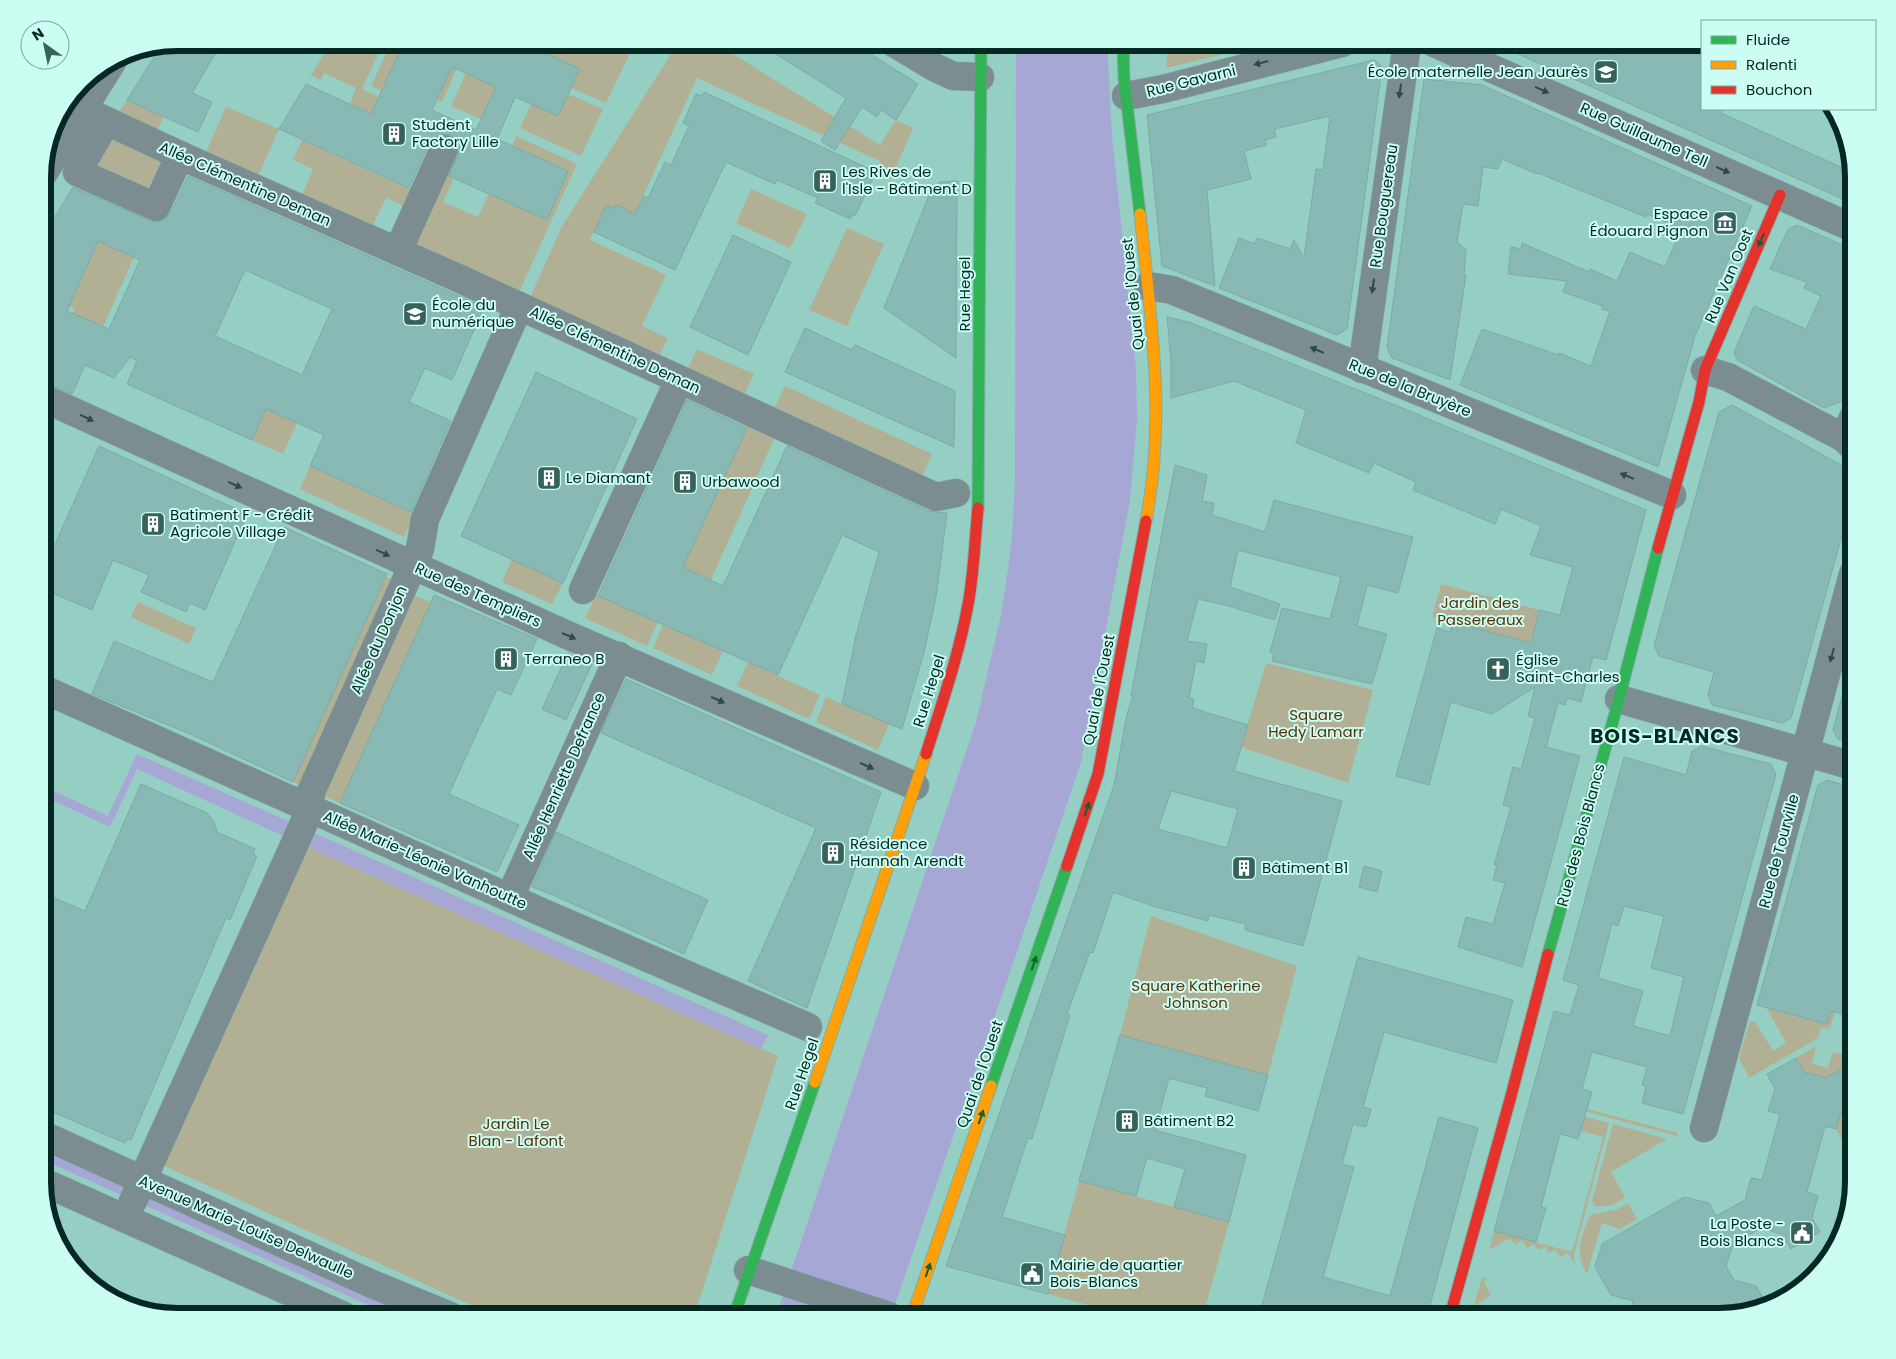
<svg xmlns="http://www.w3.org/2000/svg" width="1896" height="1359" viewBox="0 0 1896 1359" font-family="Poppins,sans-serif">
<rect width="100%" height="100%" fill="#95cfc3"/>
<g fill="#b2b094">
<polygon points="331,43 383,43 362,89 388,102 381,118 350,104 356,88 324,73 321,80 311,75"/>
<polygon points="391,43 404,43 381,91 371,86"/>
<polygon points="463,43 468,43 442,102 437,100"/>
<polygon points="480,43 496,87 481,119 451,106"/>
<polygon points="521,43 635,43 606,103 571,88 580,69"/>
<polygon points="678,43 715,43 880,145 896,120 913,128 891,179 876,172 880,161 697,78 635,214 616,205 613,209 606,206 590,240 666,275 642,326 668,338 657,361 528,302 561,228"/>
<polygon points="1168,43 1271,43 1166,68"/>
<polygon points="568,94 603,109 581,156 520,128 531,104 558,116"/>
<polygon points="127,100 164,117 155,135 116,117"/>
<polygon points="226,107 279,129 256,181 204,157"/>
<polygon points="106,133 162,159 145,195 86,168"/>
<polygon points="516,136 577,164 517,297 411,249 453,154 463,158 443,202 478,217 489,193 547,219 568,171 512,146"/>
<polygon points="302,140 418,193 411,209 386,198 371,229 301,198 313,169 293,160"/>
<polygon points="751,189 807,214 790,248 736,223"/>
<polygon points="847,228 884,244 847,326 809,310"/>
<polygon points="98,241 134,257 103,327 72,313 75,309 69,305"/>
<polygon points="697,349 754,374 743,398 686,372"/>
<polygon points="785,386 932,454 920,481 772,413"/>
<polygon points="266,409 297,423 283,454 252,440"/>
<polygon points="750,422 778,430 711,580 659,556 695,540"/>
<polygon points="310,466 414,514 404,537 300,489"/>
<polygon points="512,559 563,583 552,604 502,582"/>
<polygon points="386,577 397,582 324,743 318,740 308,764 313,766 303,787 293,782"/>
<polygon points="1441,584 1539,610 1537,619 1571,653 1432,617"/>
<polygon points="406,592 431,602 340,803 316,792"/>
<polygon points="596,595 658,622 647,646 585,618"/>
<polygon points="138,602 196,628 189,644 131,617"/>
<polygon points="663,624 723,651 712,675 653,648"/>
<polygon points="748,662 820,695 809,719 737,686"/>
<polygon points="1266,663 1373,690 1348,783 1241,747"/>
<polygon points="826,697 889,724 878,750 816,722"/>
<polygon points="303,845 778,1056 694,1316 495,1316 160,1164"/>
<polygon points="1151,916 1297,966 1268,1075 1120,1035"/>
<polygon points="1766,1007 1826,1024 1830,1011 1835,1012 1830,1029 1821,1028 1818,1038 1749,1078 1739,1058 1750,1021 1755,1022 1773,1051 1786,1043"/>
<polygon points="1816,1046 1812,1064 1828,1068 1833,1052 1853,1057 1851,1075 1853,1075 1853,1093 1826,1078 1804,1072 1796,1058"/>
<polygon points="1531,1097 1573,1105 1678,1133 1677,1136"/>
<polygon points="1853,1100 1853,1160 1836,1129 1843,1107"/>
<polygon points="1530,1102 1609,1123 1574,1254 1575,1265 1568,1253 1560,1257 1556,1250 1549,1253 1545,1247 1538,1250 1534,1244 1527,1248 1522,1240 1515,1245 1510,1238 1489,1250 1494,1231 1572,1252 1603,1137 1526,1116"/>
<polygon points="1613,1124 1667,1139 1611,1172 1625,1197 1613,1205 1596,1207 1592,1201"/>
<polygon points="1079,1181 1229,1222 1203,1316 1129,1316 1048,1294"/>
<path d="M1628 1203 1637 1219 1620 1229 1602 1223 1587 1274C1574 1253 1581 1239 1589 1217L1593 1214 1616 1210Z"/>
<polygon points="1482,1277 1486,1278 1484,1283 1491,1295 1476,1305 1482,1316 1471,1316"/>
</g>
<g fill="#a6a7d4">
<polygon points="1016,43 1107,43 1112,135 1136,369 1137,420 1130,501 1081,762 1019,946 891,1316 776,1316 976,722 1001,615 1008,569 1012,537 1015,482"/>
<polygon points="137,754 768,1035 761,1049 303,845 137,769 110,827 43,796 43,786 108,816"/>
<polygon points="43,1149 420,1316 393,1316 43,1160"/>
</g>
<g fill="#89b9b4" stroke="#7aaba6" fill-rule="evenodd">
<polygon points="177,42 222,42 192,93 212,102 198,132 127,100 161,46"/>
<path d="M404 42H521L580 69 558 116 515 97 497 139 568 171 547 220 449 176 458 155 460 148 456 140 450 135 442 134 435 137 430 142 409 188 279 129 306 84 371 114ZM452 67 496 87 476 130 432 110Z"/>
<polygon points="757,42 852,42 918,84 896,120 881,110 877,117 862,107 835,150 821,141 846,98"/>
<polygon points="1491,42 1588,42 1618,56 1624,42 1674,42 1702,55 1702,109 1723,109 1721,113 1852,172 1854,204"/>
<polygon points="1374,60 1382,67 1347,329 1337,335 1219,288 1239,238 1255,244 1257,238 1290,249 1294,240 1304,258 1316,169 1323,170 1330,116 1274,129 1276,137 1265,140 1266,145 1244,151 1251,179 1207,190 1215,286 1162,266 1147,115"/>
<polygon points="1424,79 1482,85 1752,206 1695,336 1658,467 1460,385 1482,329 1559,355 1559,353 1591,366 1610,311 1602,309 1603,306 1563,292 1567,281 1508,274 1511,247 1521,249 1522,243 1589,272 1590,269 1617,281 1630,252 1665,267 1681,229 1647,214 1646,217 1538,173 1537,174 1502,159 1498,169 1483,167 1478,206 1463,204 1457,242 1466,250 1464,275 1466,275 1450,380 1392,358 1387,347"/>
<polygon points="704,92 876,172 855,216 853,214 850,219 815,203 818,198 777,180 775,184 726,162 675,270 594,232 606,205 613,209 616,205 635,214 643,196 648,198 665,162 671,165 689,126 683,123 696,94 702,96"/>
<path d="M188 176 484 307 452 380 425 368 409 402 451 421 411 512 310 466 324 435 266 409 252 440 127 384 137 361 130 357 114 378 85 365 72 394 49 384 43 383V236L73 187 150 221 158 222 165 219 170 214ZM98 241 140 260 109 329 67 311ZM245 270 332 309 302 375 215 336Z"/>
<polygon points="958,181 957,191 956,358 884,308 929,195 933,196 939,182"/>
<polygon points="1797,225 1854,250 1854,373 1840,402 1824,408 1737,360 1734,352 1754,306 1806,329 1821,296 1804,288 1807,282 1770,269 1788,229"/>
<polygon points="733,235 791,262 748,355 690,327"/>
<polygon points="1167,317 1189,322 1400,407 1646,510 1606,660 1593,657 1581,702 1567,698 1565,705 1558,703 1546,747 1580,756 1522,967 1458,947 1466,917 1493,924 1505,883 1493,880 1497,865 1494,865 1511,807 1503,805 1513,767 1521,769 1535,718 1528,716 1535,687 1492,714 1451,702 1429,785 1396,776 1437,628 1450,632 1453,622 1531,643 1539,610 1560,615 1573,567 1530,555 1541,526 1501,509 1495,524 1413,490 1416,482 1374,463 1369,473 1296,443 1306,410 1234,381 1171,398 1171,360"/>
<polygon points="805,328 852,350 855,345 955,391 954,447 785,372"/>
<polygon points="536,372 637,419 563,583 461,536"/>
<polygon points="687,400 747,428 683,567 723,586 787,446 929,511 947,513 936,597 924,652 902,729 842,704 856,635 879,552 842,535 778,675 598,596"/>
<polygon points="1732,405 1854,472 1854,492 1801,683 1791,718 1782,723 1712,705 1708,695 1714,672 1659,656 1654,646 1719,412"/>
<polygon points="99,446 247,514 205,610 190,603 186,612 141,592 149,575 113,560 92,610 43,589 43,571"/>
<path d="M1175 465 1207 475 1202 501 1214 503 1212 515 1265 532 1274 500 1413 537 1398 593 1367 585 1357 626 1387 634 1372 684 1272 661 1274 653 1270 652 1282 608 1330 619 1341 577 1238 550 1230 587 1280 604 1275 620 1225 605 1198 599 1187 641 1207 644 1204 663 1196 661 1189 698 1194 699 1192 708 1248 725 1234 771 1342 801 1303 946 1245 930 1246 924 1209 915 1208 921 1153 906 1113 892 1093 953 1090 952 1067 1014 1070 1015 1032 1139 1028 1138 1002 1217 1065 1235 1048 1294 946 1266 1114 785 1127 714 1133 696H1131L1135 674ZM1171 791 1238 809 1227 848 1158 829Z"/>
<polygon points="284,527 387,574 293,782 190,734 92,694 114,641 213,682"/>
<polygon points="434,595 537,639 511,695 497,689 449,794 519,825 497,872 340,803"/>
<polygon points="568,653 592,664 566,720 542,709"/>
<polygon points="1847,677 1854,678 1854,743 1838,739 1833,730"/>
<polygon points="626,679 881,792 807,1008 748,981 816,828 601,733"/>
<path d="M1701 746 1771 764 1776 774 1683 1114 1642 1103 1646 1086 1642 1085 1647 1067 1592 1052 1582 1089 1592 1092 1578 1139 1560 1134 1541 1207 1546 1208 1536 1242 1494 1231 1554 1011 1570 1015 1579 985 1563 980 1624 757 1686 775 1692 751ZM1624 906 1664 916 1651 968 1684 977 1670 1036 1633 1026 1643 991 1598 978 1612 924 1618 926Z"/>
<polygon points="1827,780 1854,788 1854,1017 1830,1011 1827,1024 1757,1005 1818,785"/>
<polygon points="141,784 207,813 214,822 217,832 255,849 253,853 257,856 230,920 226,918 131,1140 127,1139 125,1143 43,1108 43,893 85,911"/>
<polygon points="556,832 708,900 684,954 553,895 532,887"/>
<polygon points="1364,866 1382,871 1377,892 1359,887"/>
<polygon points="1358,957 1513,1000 1496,1063 1384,1032 1363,1107 1371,1109 1366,1127 1353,1124 1342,1164 1354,1167 1323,1277 1390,1296 1439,1117 1478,1128 1435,1287 1427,1316 1259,1316"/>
<polygon points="1120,1035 1268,1075 1258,1111 1205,1096 1207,1088 1169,1078 1155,1130 1246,1155 1229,1222 1174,1207 1185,1169 1147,1158 1136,1196 1079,1181"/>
<polygon points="1796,1058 1804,1072 1826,1078 1840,1070 1854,1094 1854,1100 1843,1107 1836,1129 1825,1126 1807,1192 1818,1196 1812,1218 1820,1232 1791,1249 1781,1234 1761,1228 1733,1244 1726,1266 1734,1280 1756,1286 1767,1305 1719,1316 1629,1316 1633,1301 1611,1295 1595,1267 1602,1244 1684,1197 1709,1203 1716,1216 1745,1200 1751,1178 1762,1180 1780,1114 1768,1111 1775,1089 1767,1074"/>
</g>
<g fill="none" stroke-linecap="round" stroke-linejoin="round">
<defs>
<g id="street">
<polyline points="894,43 934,67 953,76 980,77"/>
<polyline points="1434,43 1853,228"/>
<polyline points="1126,96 1163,89 1342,43"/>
<polyline points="83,110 186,158 458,278 936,497 956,493"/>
<polyline points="107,121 77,172 156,207 180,155"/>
<polyline points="43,174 112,62"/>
<polyline points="398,251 444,149"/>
<polyline points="1148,286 1172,290 1672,495"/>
<polyline points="1362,369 1407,43"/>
<polyline points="1705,370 1728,377 1844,438 1853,447"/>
<polyline points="43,398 565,634 915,786"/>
<polyline points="1844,438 1853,418"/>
<polyline points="583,590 679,380"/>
<polyline points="43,689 539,911 808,1027"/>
<polyline points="1619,699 1853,766"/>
<polyline points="510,897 619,656"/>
<polyline points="1704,1128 1853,574"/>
<polyline points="43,1135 372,1284 450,1316"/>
<polyline points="43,1182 344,1316"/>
<polyline points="133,1201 296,841 310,809 311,792 420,549 425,519 519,306"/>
<polyline points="748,1270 889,1316"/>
</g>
<g id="fast">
<polyline points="1123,43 1124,79 1140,214"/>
<polyline points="978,508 981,43"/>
<polyline points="1548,954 1619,699 1658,548"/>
<polyline points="991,1086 1067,866"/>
<polyline points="734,1316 815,1082"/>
</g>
<g id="slow">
<path d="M1140 214C1151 316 1166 419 1146 521"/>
<polyline points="815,1082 926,754"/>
<polyline points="912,1316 991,1086"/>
</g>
<g id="jam">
<polyline points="1658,548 1699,402 1705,370 1780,195"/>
<path d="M926 754C942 703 960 652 969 599 974 569 975 538 978 508"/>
<polyline points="1067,866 1098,774 1146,521"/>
<polyline points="1450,1316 1511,1096 1548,954"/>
</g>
</defs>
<use href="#street" stroke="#7fada4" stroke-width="29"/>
<use href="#fast" stroke="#7fada4" stroke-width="13"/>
<use href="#slow" stroke="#7fada4" stroke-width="13"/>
<use href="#jam" stroke="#7fada4" stroke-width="13"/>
<use href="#street" stroke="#7c8d92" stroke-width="28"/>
<use href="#fast" stroke="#30b455" stroke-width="11"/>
<use href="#slow" stroke="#ff9f0a" stroke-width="11"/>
<use href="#jam" stroke="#e5322d" stroke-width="11"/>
</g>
<defs><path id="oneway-solid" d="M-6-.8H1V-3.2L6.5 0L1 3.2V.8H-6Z" transform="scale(1.25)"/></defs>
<g fill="#2f4b49">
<use href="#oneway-solid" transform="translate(1261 63) rotate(165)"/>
<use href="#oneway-solid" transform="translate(1542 90) rotate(24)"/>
<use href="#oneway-solid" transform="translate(1400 91) rotate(98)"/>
<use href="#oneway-solid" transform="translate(1723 170) rotate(24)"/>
<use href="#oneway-solid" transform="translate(1373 286) rotate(98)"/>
<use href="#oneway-solid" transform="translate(1317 350) rotate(-157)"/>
<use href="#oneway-solid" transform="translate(87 418) rotate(25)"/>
<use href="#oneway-solid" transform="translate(1627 476) rotate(-158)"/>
<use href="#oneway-solid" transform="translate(235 485) rotate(24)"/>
<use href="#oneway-solid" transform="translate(383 553) rotate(25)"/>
<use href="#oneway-solid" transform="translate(569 636) rotate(23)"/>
<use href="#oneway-solid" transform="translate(1832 655) rotate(105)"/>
<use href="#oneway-solid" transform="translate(718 700) rotate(24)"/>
<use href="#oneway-solid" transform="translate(867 766) rotate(24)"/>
</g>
<g fill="#166036">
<use href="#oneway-solid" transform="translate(1761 240) rotate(113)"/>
<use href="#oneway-solid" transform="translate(1087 809) rotate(-71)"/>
<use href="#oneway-solid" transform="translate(1034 963) rotate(-71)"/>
<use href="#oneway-solid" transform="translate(981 1117) rotate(-71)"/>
<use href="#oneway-solid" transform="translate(928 1270) rotate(-71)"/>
</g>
<defs>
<symbol id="school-square" viewBox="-11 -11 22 22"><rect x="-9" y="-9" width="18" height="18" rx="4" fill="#37625a" stroke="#ccfdf2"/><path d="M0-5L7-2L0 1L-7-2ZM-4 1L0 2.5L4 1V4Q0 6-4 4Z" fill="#fff"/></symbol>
<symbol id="building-square" viewBox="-11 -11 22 22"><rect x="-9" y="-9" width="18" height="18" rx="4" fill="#37625a" stroke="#ccfdf2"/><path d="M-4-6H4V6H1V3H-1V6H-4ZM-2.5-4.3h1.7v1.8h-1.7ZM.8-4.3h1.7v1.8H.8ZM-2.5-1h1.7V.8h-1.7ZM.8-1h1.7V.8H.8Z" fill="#fff"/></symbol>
<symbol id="museum-square" viewBox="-11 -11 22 22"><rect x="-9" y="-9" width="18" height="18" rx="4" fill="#37625a" stroke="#ccfdf2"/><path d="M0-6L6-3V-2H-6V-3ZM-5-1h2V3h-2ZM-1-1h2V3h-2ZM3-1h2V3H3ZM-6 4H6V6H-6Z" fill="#fff"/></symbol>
<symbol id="university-square" viewBox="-11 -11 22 22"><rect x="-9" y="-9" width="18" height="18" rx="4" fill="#37625a" stroke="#ccfdf2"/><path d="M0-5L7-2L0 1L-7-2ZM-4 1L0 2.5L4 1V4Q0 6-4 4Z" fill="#fff"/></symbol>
<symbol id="church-square" viewBox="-11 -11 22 22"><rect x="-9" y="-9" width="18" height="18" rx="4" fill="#37625a" stroke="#ccfdf2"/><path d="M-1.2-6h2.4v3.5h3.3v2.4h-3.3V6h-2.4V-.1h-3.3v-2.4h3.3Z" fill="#fff"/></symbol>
<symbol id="civic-square" viewBox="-11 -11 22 22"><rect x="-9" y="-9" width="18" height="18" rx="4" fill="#37625a" stroke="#ccfdf2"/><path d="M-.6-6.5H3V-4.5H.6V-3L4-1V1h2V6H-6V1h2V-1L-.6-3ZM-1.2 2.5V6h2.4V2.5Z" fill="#fff"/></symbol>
</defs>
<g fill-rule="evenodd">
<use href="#school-square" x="1592" y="58" width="28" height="28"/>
<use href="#building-square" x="380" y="120" width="28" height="28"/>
<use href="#building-square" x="811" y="167" width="28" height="28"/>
<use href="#museum-square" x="1711" y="209" width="28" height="28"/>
<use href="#university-square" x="401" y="300" width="28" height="28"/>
<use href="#building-square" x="535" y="464" width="28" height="28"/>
<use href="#building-square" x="671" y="468" width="28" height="28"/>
<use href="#building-square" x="139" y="510" width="28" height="28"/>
<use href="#building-square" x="492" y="645" width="28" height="28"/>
<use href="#church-square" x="1484" y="655" width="28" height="28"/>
<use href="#building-square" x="819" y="839" width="28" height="28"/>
<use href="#building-square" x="1230" y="854" width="28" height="28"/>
<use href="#building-square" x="1113" y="1107" width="28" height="28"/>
<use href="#civic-square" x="1788" y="1219" width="28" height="28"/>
<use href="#civic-square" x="1018" y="1260" width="28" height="28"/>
</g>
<g text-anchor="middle" stroke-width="4" stroke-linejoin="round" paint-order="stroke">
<g font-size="15" fill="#052822" stroke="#ccfdf2" text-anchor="start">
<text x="1588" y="77" text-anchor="end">École maternelle Jean Jaurès</text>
<text x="412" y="130">Student<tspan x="412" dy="17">Factory Lille</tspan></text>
<text x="842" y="177">Les Rives de<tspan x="842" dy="17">l'Isle - Bâtiment D</tspan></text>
<text x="1708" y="219" text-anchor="end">Espace<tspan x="1708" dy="17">Édouard Pignon</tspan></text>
<text x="432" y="310">École du<tspan x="432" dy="17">numérique</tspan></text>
<text x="566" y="483">Le Diamant</text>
<text x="702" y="487">Urbawood</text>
<text x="170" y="520">Batiment F - Crédit<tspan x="170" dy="17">Agricole Village</tspan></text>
<text x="524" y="664">Terraneo B</text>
<text x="1516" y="665">Église<tspan x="1516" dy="17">Saint-Charles</tspan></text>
<text x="850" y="849">Résidence<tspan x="850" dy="17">Hannah Arendt</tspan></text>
<text x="1262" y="873">Bâtiment B1</text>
<text x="1144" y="1126">Bâtiment B2</text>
<text x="1784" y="1229" text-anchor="end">La Poste -<tspan x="1784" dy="17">Bois Blancs</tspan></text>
<text x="1050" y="1270">Mairie de quartier<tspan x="1050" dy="17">Bois-Blancs</tspan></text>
</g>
<g font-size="15" fill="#052822" stroke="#ccfdf2">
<text transform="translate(1191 81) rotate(-14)" y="5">Rue Gavarni</text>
<text transform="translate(1644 135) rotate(24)" y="5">Rue Guillaume Tell</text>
<text transform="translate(245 184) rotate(24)" y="5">Allée Clémentine Deman</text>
<text transform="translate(1384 206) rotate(-82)" y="5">Rue Bouguereau</text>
<text transform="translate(1729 276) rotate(-67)" y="5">Rue Van Oost</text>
<text transform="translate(965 294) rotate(-90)" y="5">Rue Hegel</text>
<text transform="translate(1133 294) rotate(-96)" y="5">Quai de l'Ouest</text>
<text transform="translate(615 350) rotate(25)" y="5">Allée Clémentine Deman</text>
<text transform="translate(1410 388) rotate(22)" y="5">Rue de la Bruyère</text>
<text transform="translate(478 595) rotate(24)" y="5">Rue des Templiers</text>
<text transform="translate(379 640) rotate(-66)" y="5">Allée du Donjon</text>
<text transform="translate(1099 690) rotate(-79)" y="5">Quai de l'Ouest</text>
<text transform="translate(929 691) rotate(-73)" y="5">Rue Hegel</text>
<text transform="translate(564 776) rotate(-66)" y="5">Allée Henriette Defrance</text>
<text transform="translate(1581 835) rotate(-75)" y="5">Rue des Bois Blancs</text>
<text transform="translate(1779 851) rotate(-75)" y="5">Rue de Tourville</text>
<text transform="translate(425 860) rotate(24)" y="5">Allée Marie-Léonie Vanhoutte</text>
<text transform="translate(802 1074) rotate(-71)" y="5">Rue Hegel</text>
<text transform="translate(980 1074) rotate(-71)" y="5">Quai de l'Ouest</text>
<text transform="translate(246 1227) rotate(24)" y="5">Avenue Marie-Louise Delwaulle</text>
</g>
<g font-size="15" fill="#5a3006" stroke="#ccfdf2">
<text x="1480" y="608">Jardin des<tspan x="1480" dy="17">Passereaux</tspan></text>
<text x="1316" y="720">Square<tspan x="1316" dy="17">Hedy Lamarr</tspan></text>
<text x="1196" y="991">Square Katherine<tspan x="1196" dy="17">Johnson</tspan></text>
<text x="516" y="1129">Jardin Le<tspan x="516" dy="17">Blan - Lafont</tspan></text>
</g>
<g font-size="20" font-weight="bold" letter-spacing="1" fill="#052822" stroke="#ccfdf2">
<text x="1665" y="743">BOIS-BLANCS</text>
</g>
</g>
<path d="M0 0H1896V1359H0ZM177 51H1719A126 126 0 0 1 1845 177V1182A126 126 0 0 1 1719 1308H177A126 126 0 0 1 51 1182V177A126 126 0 0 1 177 51Z" fill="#ccfdf2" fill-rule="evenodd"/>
<path fill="none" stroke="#052822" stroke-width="6" d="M177 51H1719A126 126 0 0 1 1845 177V1182A126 126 0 0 1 1719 1308H177A126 126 0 0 1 51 1182V177A126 126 0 0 1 177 51Z"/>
<rect x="1701" y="20" width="175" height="90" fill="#ccfdf2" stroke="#7ca89f"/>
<rect x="1711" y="36" width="25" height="8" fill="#30b455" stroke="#7ca89f"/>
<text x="1746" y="45" font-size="15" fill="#052822">Fluide</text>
<rect x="1711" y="61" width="25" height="8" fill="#ff9f0a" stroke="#7ca89f"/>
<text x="1746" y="70" font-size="15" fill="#052822">Ralenti</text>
<rect x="1711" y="86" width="25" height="8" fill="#e5322d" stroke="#7ca89f"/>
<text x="1746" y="95" font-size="15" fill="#052822">Bouchon</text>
<g transform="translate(45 45) rotate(327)"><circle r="24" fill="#ccfdf2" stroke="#7ca89f"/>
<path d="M0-4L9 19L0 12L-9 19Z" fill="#37625a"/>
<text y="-8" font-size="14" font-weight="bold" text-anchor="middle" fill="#052822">N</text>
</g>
</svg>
